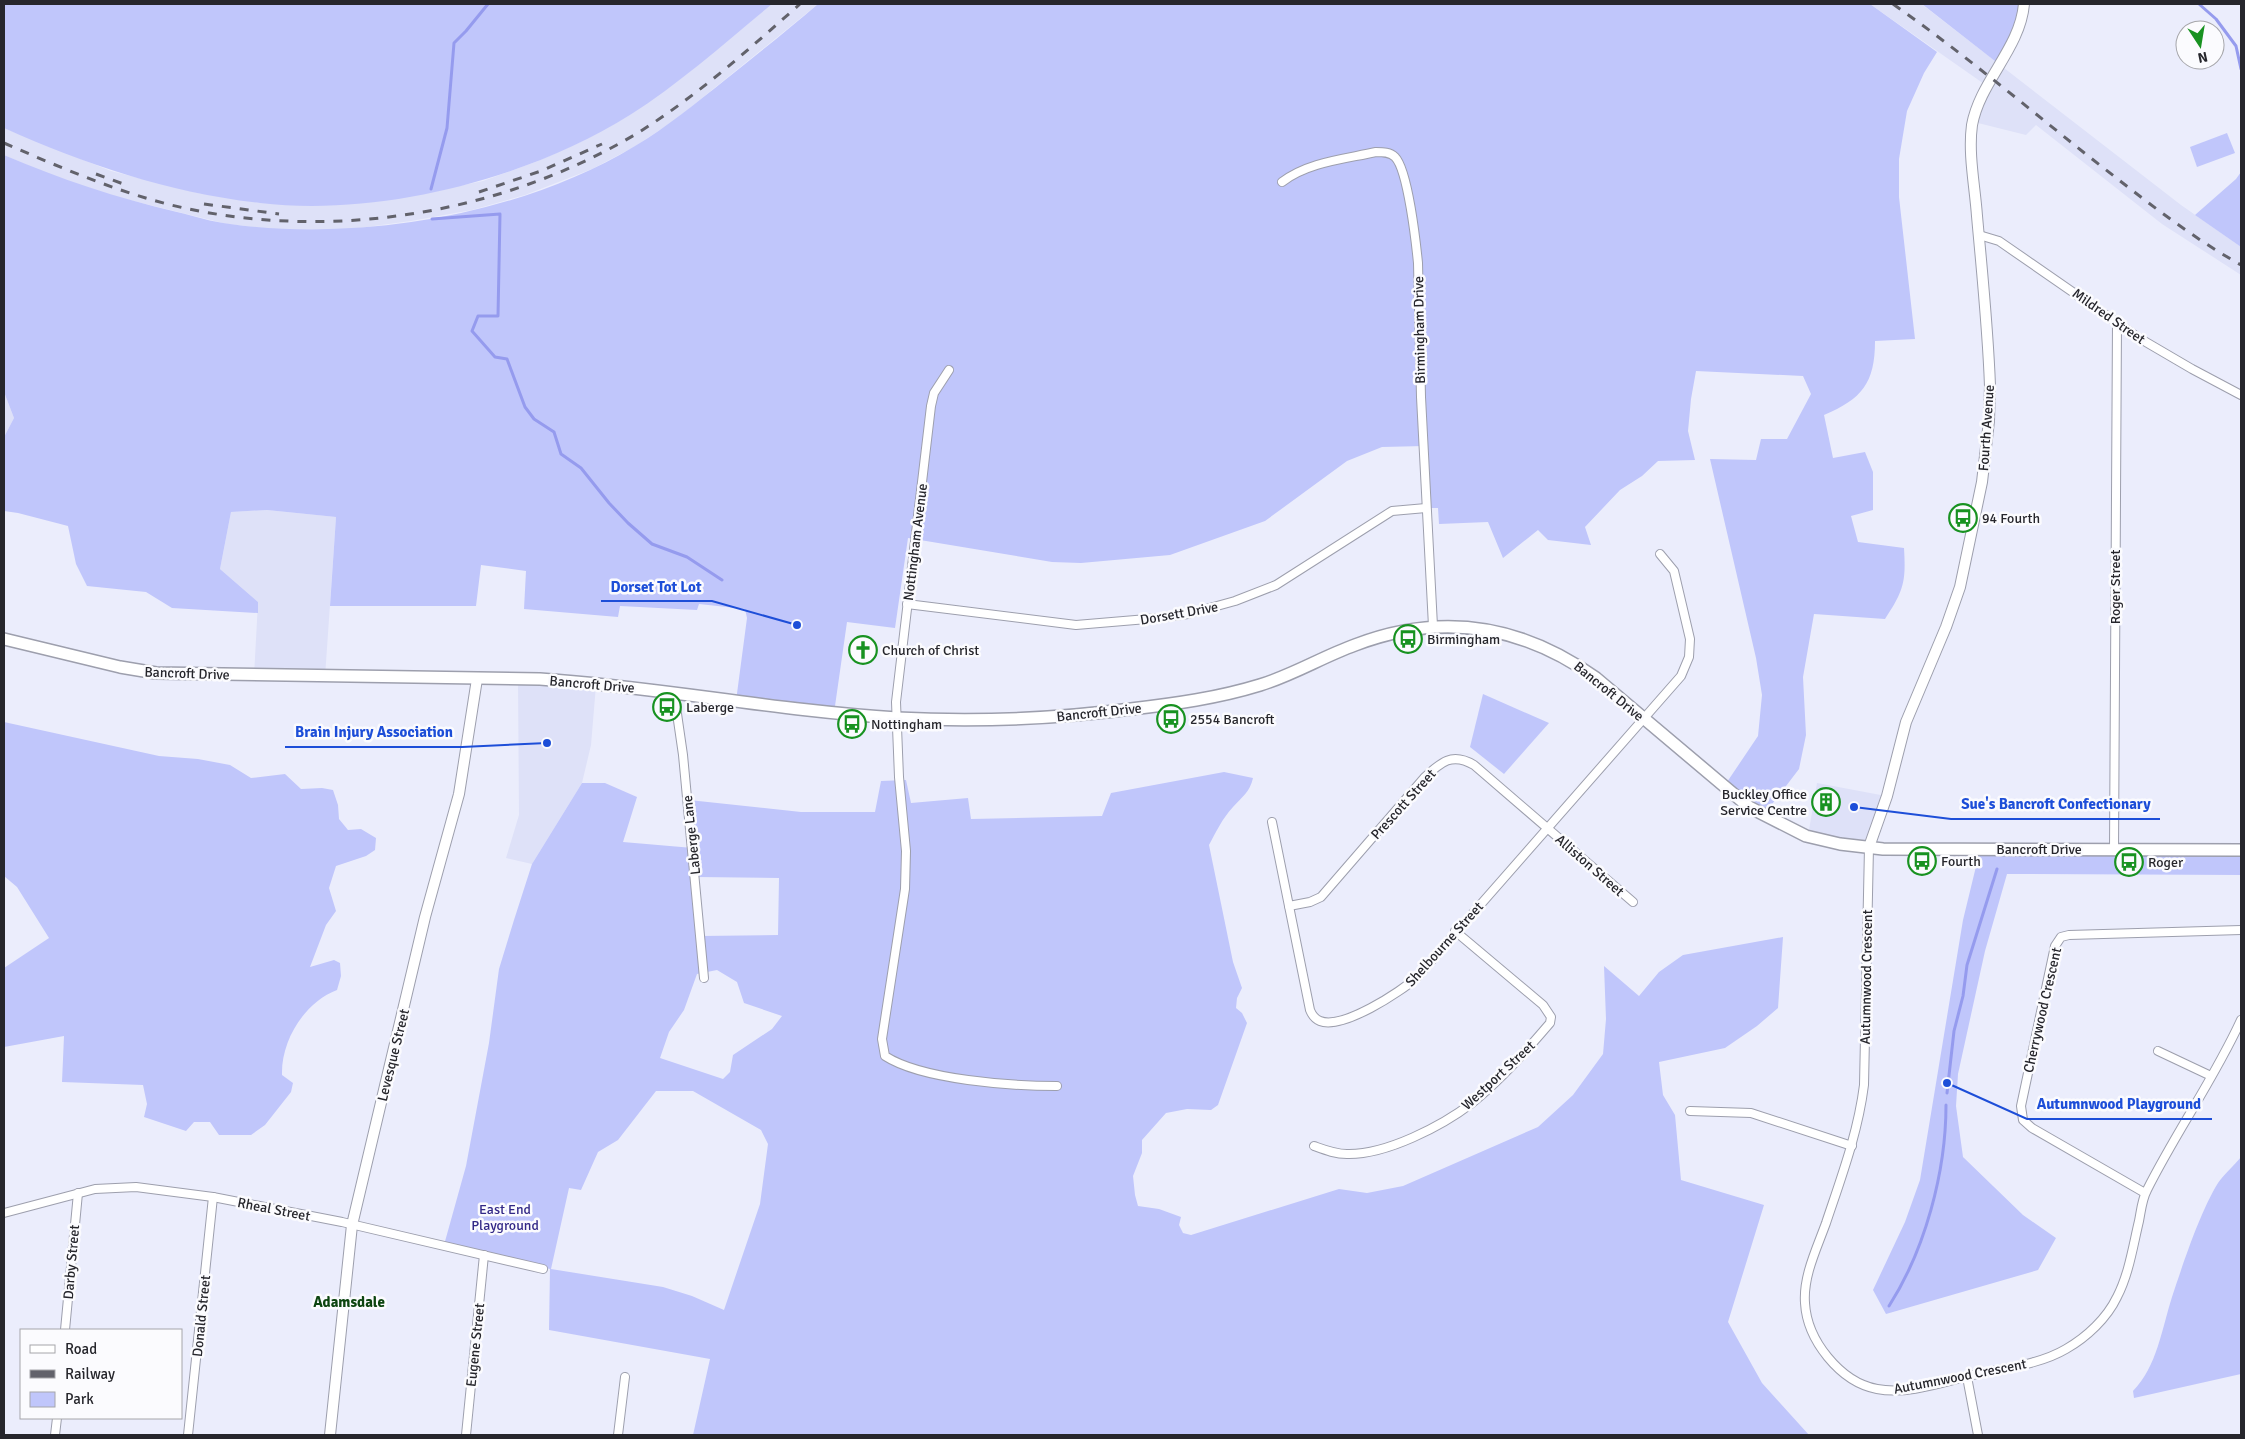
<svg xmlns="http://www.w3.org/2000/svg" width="2245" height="1439" viewBox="0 0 2245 1439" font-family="Signika,sans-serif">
<rect width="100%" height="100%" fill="#ebedfc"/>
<g fill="#dee1f8">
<polygon points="772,4 818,4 675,120 634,147 592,169 525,195 472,210 411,221 344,230 282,230 227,224 105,194 50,175 4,155 4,128 111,171 198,193 262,203 325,205 368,202 415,195 483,181 538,161 585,140 630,115 688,73"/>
<polygon points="1870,4 1922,4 1924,6 2181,205 2241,247 2241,275 2162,224 2036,125 2026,135 1974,122 1987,86"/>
<polygon points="4,392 14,418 4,437"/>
<polygon points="267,510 336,517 325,677 254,676 258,602 220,569 231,512"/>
<polygon points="518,681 596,685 591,745 582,783 532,864 506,858 519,815"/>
<polygon points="1817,783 1886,796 1869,846 1808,836"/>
</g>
<g fill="#c0c6fb" fill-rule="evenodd">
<path d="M4 4H772C726 42 680 83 630 115 528 179 380 217 260 203 171 193 86 165 4 128Z"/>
<path d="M818 4H1870L1937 52 1924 73 1907 111 1899 159V197L1915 339 1875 341C1875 383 1862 399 1824 415L1833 458 1865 452 1873 472V510L1851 516 1858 542 1904 548C1906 582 1904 590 1885 619L1814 614 1803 677 1806 735 1799 769 1763 816 1723 788 1758 736 1762 695 1756 658 1710 459 1756 460 1761 439H1787L1811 394 1803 376 1696 371 1691 399 1688 431 1695 460 1658 461 1642 476 1620 490 1585 527 1591 545 1548 540 1538 530 1503 558 1488 522 1439 524 1438 508H1428L1424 446 1382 447 1347 461 1265 521 1170 555 1081 563 1052 562 908 538 895 628 847 622 834 713 736 701 747 618 745 609 699 604 697 610 620 606 618 617 524 609 526 571 481 565 476 606H330L336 517 267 510 231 512 220 569 258 602V613L172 608 146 592 87 586 76 564 68 526 18 513 4 511V437L14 418 4 392V155C60 179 117 198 177 212 194 216 212 222 230 224 360 242 521 215 635 146 667 127 696 103 725 80 756 55 788 30 818 4Z"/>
<polygon points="1922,4 2025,4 2000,65"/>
<polygon points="2227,133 2235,153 2197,167 2190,147"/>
<polygon points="2241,172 2241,247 2195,215 2236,179"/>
<polygon points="1483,694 1549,723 1504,774 1470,747"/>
<path d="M4 722 159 756 198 759 230 765 251 778 285 774 301 789 322 788 333 790 338 805 339 819 348 830 361 829 376 838 375 850 366 856 336 866 329 888 336 911 326 925 310 967 334 960 340 963 341 976 337 990C305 1002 281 1040 282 1075L293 1083 291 1092 265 1125 251 1135H219L210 1122H194L186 1131 144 1117 147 1104 143 1085 62 1082 64 1036 4 1047V968L49 938 17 887 4 876Z"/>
<path d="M1224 772 1253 778C1250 792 1242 797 1233 807 1222 819 1216 832 1209 845L1233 962 1242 988 1237 998 1236 1008 1242 1013 1247 1023 1218 1105 1211 1110 1187 1109 1166 1113 1142 1140V1153L1133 1176 1135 1195 1138 1206 1159 1209 1181 1217 1179 1225 1183 1233 1191 1235 1339 1189 1367 1193 1403 1186 1538 1127 1573 1095 1603 1054 1606 1019 1604 966 1639 996 1659 972 1683 955 1783 937 1778 1008 1757 1026 1725 1048 1659 1062 1663 1095 1675 1115 1681 1180 1764 1205 1728 1322 1762 1383 1809 1435H693L710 1359 549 1330 550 1269 444 1245 466 1166 489 1043 499 969 514 920 532 864 582 783H605L637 797 623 842 693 848 689 800 801 812H875L881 781 906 780 911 803 968 798 971 819 1102 816 1111 793ZM697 877 779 878 778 935 701 936ZM717 970 737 982 744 1003 782 1016 772 1029 733 1055 730 1072 723 1079 660 1058 669 1032 684 1010 697 974ZM656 1091H693L761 1130 768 1144 760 1204 724 1310 692 1296 663 1287 551 1269 569 1188 581 1190 598 1152 618 1140Z"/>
<polygon points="1980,850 2241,851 2241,875 2007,874 1985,951 1958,1074 1956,1106 1963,1157 2023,1215 2056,1238 2038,1270 1886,1314 1873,1290 1905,1222 1920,1180 1963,920"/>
<path d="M2241 1157V1374L2134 1398 2133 1391C2157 1367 2162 1328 2172 1297 2183 1264 2200 1212 2218 1183 2224 1174 2234 1166 2241 1157Z"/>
</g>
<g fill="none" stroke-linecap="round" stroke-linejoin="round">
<g stroke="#959bee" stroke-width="3">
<polyline points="2199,4 2216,19 2236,46 2241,69"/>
<polyline points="431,189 447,128 454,43 466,31 488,4"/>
<polyline points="432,219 500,214 498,316 478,316 472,331 495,357 507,359 525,407 534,419 554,432 561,454 581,468 609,503 628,523 652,544 687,557 722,580"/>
<polyline points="1947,1093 1954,1031 1963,996 1967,965 1997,869"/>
<path d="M1889 1306C1925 1250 1946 1172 1946 1105"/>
</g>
<defs>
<g id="minor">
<path d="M1282 182C1308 162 1345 159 1376 152 1383 152 1390 152 1395 157 1408 170 1416 243 1418 263L1421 397 1433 626"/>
<polyline points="1979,235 1999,241 2139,338 2192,369 2241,395"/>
<path d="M949 370 934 393 931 406 896 702 899 777 906 851 905 889 882 1039 885 1056C922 1080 1012 1086 1057 1086"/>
<polyline points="907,604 1076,625 1159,618 1188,614 1235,601 1276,585 1392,511 1426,508"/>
<polyline points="674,693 683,755 704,978"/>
<path d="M1272 822 1310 1010C1312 1015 1315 1019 1320 1021 1342 1030 1401 992 1417 977L1681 676 1689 657 1690 639 1674 571 1660 554"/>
<path d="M1869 847 1864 1085C1858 1133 1841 1178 1826 1223 1817 1248 1803 1276 1805 1303 1807 1340 1840 1382 1877 1389 1908 1395 1943 1382 1973 1375 2003 1368 2039 1365 2066 1349 2087 1337 2107 1318 2117 1297 2129 1274 2133 1246 2139 1221 2141 1211 2142 1199 2147 1190 2176 1132 2214 1079 2241 1020"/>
<polyline points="2114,850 2117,323"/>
<path d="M1289 906 1310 902 1321 897 1424 778C1441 762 1452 752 1474 765L1633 902"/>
<polyline points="2158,1051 2211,1076"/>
<polyline points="1690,1111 1751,1113 1852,1146"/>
<path d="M1314 1146C1325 1150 1335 1154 1347 1154 1386 1155 1442 1126 1472 1103 1501 1080 1526 1051 1550 1023L1551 1017 1543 1005 1455 931"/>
<polyline points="2145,1193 2032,1128 2023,1120 2021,1106 2055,946 2061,937 2069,935 2241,930"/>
<polyline points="4,1213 95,1189 136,1187 213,1197 342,1222 543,1269"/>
<polyline points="65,1330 78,1193"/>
<polyline points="1967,1377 1978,1435"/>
<polyline points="55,1435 57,1418"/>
<polyline points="188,1435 213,1197"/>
<polyline points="466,1435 484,1255"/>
<polyline points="618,1435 625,1377"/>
</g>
<g id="tertiary">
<path d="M1869 847 1887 796 1906 722 1946 627 1960 587 1982 482 1989 421 1990 386C1988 329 1982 272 1977 216 1975 187 1968 154 1972 125 1980 81 2020 49 2024 4"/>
<polyline points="330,1435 352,1225 425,917 459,794 477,679"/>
</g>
<path id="secondary" d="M4 639 120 667 156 673 540 679C660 687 778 711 897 718 975 722 1054 719 1131 709 1174 704 1218 698 1260 685 1293 675 1322 657 1355 645 1441 612 1522 625 1596 678L1749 807 1806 836 1840 844 1883 849 2241 850"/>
</defs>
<use href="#minor" stroke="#9d9fad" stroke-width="10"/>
<use href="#tertiary" stroke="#9d9fad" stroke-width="12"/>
<use href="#secondary" stroke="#9d9fad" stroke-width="14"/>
<use href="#minor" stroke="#fff" stroke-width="8"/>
<use href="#tertiary" stroke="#fff" stroke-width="10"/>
<use href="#secondary" stroke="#fff" stroke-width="11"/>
<g stroke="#62626b" stroke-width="3" stroke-dasharray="9 9" stroke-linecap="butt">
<path d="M1893 4C1960 51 2023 104 2087 155 2137 194 2186 234 2241 265"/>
<path d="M4 143C57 166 110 189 167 204 323 243 498 216 636 134 696 97 748 50 800 4"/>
<polyline points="96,174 129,186"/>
<polyline points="479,192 541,171 602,144"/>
<polyline points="204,204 279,214"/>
</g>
</g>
<defs>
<symbol id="bus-ring" viewBox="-11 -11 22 22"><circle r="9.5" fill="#fbfbfe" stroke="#189221" stroke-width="1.5"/><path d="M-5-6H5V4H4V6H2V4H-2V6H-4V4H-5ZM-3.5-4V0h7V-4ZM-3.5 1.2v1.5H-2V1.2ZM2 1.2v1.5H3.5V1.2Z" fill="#189221"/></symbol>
<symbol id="church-ring" viewBox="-11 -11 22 22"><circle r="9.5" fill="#fbfbfe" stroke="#189221" stroke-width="1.5"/><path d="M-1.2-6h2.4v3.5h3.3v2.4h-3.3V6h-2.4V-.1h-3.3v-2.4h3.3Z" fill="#189221"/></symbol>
<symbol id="building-ring" viewBox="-11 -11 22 22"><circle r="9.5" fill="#fbfbfe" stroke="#189221" stroke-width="1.5"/><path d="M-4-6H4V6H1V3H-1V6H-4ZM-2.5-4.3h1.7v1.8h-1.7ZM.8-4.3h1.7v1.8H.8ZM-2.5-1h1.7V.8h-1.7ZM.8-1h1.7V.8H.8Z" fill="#189221"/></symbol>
</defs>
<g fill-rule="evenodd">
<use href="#bus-ring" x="1947" y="502" width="32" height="32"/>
<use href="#bus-ring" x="1392" y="623" width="32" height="32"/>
<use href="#church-ring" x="847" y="634" width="32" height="32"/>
<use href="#bus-ring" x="651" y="691" width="32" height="32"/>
<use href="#bus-ring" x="1155" y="703" width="32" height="32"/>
<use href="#bus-ring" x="836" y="708" width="32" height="32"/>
<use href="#building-ring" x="1810" y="786" width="32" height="32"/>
<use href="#bus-ring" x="1906" y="845" width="32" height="32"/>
<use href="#bus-ring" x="2113" y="846" width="32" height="32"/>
</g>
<g text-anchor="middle" stroke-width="5" stroke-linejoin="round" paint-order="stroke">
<g font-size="14" fill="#26262c" stroke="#fbfbfe">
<text transform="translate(2109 316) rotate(35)" y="5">Mildred Street</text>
<text transform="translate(1419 330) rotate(-91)" y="5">Birmingham Drive</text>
<text transform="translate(1986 428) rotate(-86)" y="5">Fourth Avenue</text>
<text transform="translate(915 542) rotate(-83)" y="5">Nottingham Avenue</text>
<text transform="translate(2115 587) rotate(-90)" y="5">Roger Street</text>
<text transform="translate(1179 613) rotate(-10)" y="5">Dorsett Drive</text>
<text transform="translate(187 673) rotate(2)" y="5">Bancroft Drive</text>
<text transform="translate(592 684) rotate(5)" y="5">Bancroft Drive</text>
<text transform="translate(1609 691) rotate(39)" y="5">Bancroft Drive</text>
<text transform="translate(1099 712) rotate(-6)" y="5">Bancroft Drive</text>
<text transform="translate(1403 804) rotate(-48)" y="5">Prescott Street</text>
<text transform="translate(691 835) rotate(-96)" y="5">Laberge Lane</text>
<text x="2039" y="854">Bancroft Drive</text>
<text transform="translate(1590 865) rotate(41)" y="5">Alliston Street</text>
<text transform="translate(1444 944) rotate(-48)" y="5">Shelbourne Street</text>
<text transform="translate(1866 977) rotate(-89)" y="5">Autumnwood Crescent</text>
<text transform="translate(2042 1010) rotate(-77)" y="5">Cherrywood Crescent</text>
<text transform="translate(393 1055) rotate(-76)" y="5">Levesque Street</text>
<text transform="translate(1498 1075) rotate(-43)" y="5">Westport Street</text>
<text transform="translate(274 1209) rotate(11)" y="5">Rheal Street</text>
<text transform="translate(71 1262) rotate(-85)" y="5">Darby Street</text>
<text transform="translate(201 1316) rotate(-84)" y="5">Donald Street</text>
<text transform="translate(475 1345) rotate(-84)" y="5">Eugene Street</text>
<text transform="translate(1960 1376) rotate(-11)" y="5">Autumnwood Crescent</text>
</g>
<g font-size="14" fill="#26262c" stroke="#fbfbfe" text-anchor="start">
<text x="1982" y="523">94 Fourth</text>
<text x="1427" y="644">Birmingham</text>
<text x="882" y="655">Church of Christ</text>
<text x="686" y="712">Laberge</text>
<text x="1190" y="724">2554 Bancroft</text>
<text x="871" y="729">Nottingham</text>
<text x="1807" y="799" text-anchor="end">Buckley Office<tspan x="1807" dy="16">Service Centre</tspan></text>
<text x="1941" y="866">Fourth</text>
<text x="2148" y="867">Roger</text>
</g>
<g font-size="14" fill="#322887" stroke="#fbfbfe">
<text x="505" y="1214">East End<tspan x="505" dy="16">Playground</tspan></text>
</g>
<g font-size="15" font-weight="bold" fill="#0d4510" stroke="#fbfbfe">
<text x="349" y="1307">Adamsdale</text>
</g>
</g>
<path fill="none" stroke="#1d4ed8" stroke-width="2" d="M797 625L712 601H601M547 743L462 747H285M1854 807L1951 819H2160M1947 1083L2027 1119H2212"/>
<g fill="#1d4ed8" stroke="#fbfbfe" stroke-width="2">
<circle cx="797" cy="625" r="5"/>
<circle cx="547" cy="743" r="5"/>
<circle cx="1854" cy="807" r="5"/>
<circle cx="1947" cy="1083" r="5"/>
</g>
<g font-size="15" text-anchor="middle" font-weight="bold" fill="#1d4ed8" stroke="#fbfbfe" stroke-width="5" stroke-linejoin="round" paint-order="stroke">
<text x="656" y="592">Dorset Tot Lot</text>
<text x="374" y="737">Brain Injury Association</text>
<text x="2056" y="809">Sue's Bancroft Confectionary</text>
<text x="2119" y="1109">Autumnwood Playground</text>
</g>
<rect width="2245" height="1439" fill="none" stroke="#26262c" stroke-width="10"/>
<rect x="20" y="1329" width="162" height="90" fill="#fbfbfe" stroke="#a6a6aa"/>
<rect x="30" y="1345" width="25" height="8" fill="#ffffff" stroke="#a6a6aa"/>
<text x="65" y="1354" font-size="15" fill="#26262c">Road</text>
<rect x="30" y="1370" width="25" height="8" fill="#62626b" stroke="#a6a6aa"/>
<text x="65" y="1379" font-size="15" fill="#26262c">Railway</text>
<rect x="30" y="1392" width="25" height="15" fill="#c0c6fb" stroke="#a6a6aa"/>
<text x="65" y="1404" font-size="15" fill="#26262c">Park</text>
<g transform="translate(2200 45) rotate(168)"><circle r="24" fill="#fbfbfe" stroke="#a6a6aa"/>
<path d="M0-4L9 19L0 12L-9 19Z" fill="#189221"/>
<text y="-8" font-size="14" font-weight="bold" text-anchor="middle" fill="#26262c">N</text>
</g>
</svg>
